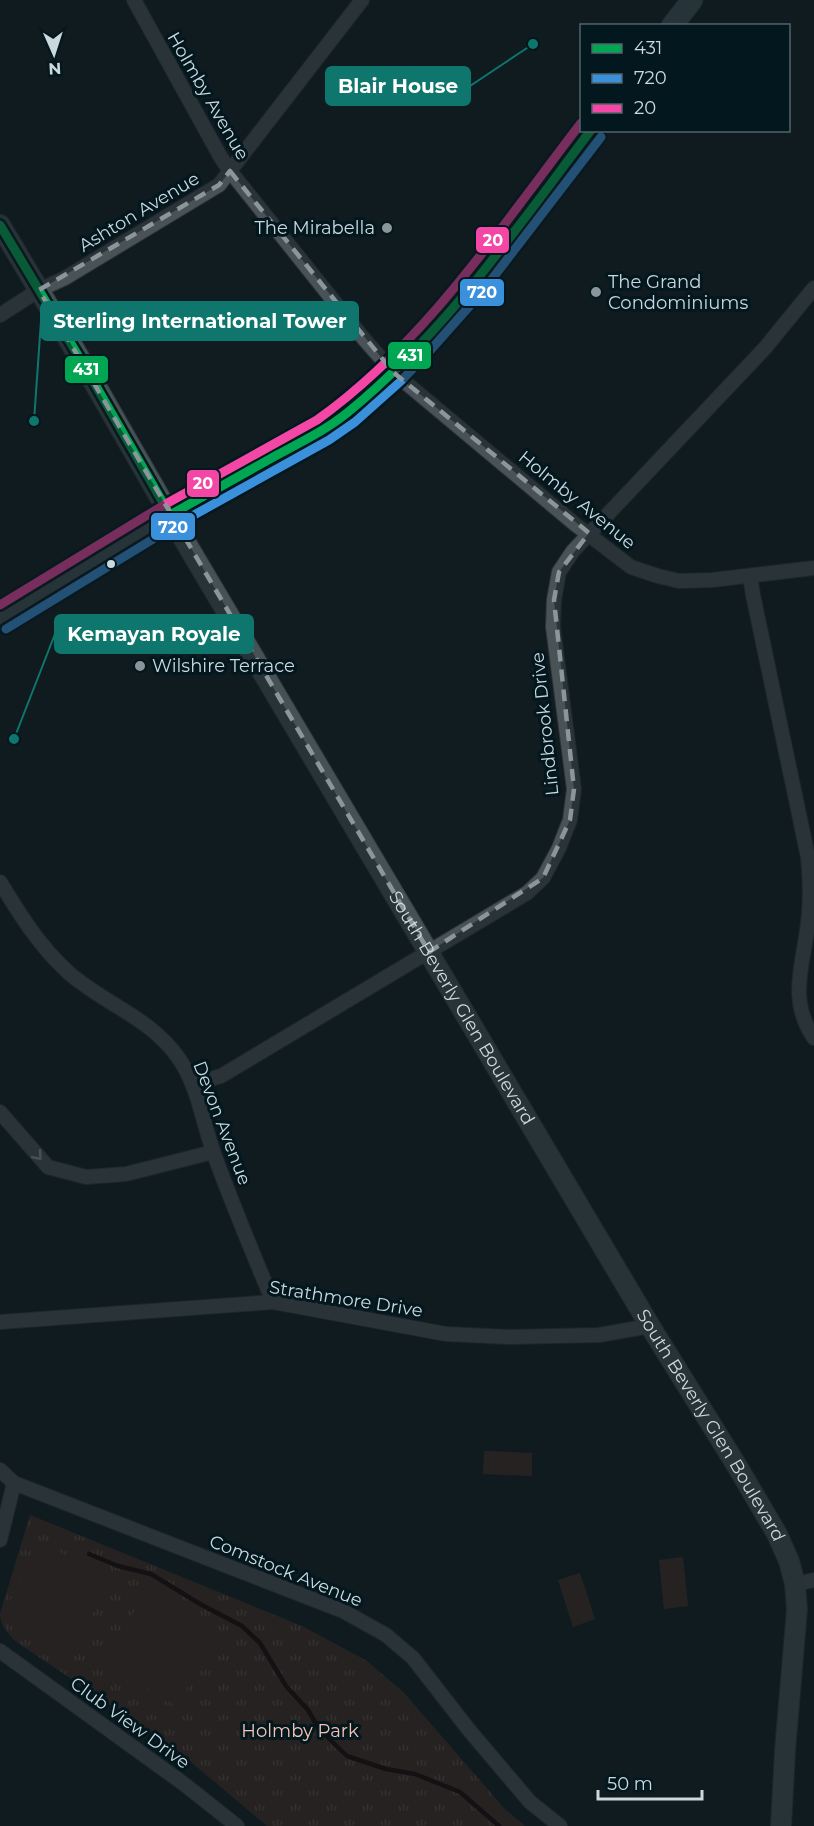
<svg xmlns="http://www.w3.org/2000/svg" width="814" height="1826" viewBox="0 0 814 1826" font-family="Montserrat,sans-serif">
<defs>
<pattern id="park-tufts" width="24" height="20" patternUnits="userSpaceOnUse" patternTransform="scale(1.5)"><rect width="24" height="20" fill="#412c24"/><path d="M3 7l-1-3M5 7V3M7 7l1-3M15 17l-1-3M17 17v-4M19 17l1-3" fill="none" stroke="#5b4a43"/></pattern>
</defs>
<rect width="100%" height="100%" fill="#111c21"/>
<path fill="url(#park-tufts)" d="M30 1515 302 1626 367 1661 404 1693 504 1808 525 1826H267L177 1750 15 1641C8 1633 0 1625 0 1614Z"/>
<g fill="#412c24">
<polygon points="484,1451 532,1453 532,1476 483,1474"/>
<polygon points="44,1543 111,1582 69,1655 1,1616"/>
<polygon points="683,1557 688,1606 664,1609 659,1560"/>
<polygon points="580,1573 595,1619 573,1627 558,1580"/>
<polygon points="146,1591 219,1632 177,1706 104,1664"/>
</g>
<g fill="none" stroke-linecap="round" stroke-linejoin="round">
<polyline stroke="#190403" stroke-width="4.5" points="89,1554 118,1566 151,1574 200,1604 242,1626 260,1643 286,1686 308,1710 319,1729 347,1756 386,1769 415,1774 460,1792 499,1826"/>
<defs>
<g id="minor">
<polyline points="134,0 220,156 230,171 364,339 393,372 576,525 631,567 658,576 679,581 712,580 814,568"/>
<polyline points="0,315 39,290 65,278 219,185 362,0"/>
<path d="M750 576 753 595 808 857C810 879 811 900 808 922 804 963 787 999 814 1038"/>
<path d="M0 882C20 915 40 947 69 973 103 1003 150 1018 177 1056 198 1084 202 1121 214 1154 232 1204 253 1253 273 1302"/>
<polyline points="193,1084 221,1076 527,893 543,878 559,848 570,820 574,789 553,627 554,600 559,572 573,551 765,348 814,288"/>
<polyline points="0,1112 48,1167 86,1177 126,1174 213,1152"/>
<polyline points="0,1322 273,1302 446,1334 509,1337 599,1335 650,1326"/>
<polyline points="0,1470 14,1483 343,1611 386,1635 413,1658 469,1730 530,1802 560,1826"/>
<polyline points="0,1540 14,1483"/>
<polyline points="795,1584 814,1580"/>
<polyline points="0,1651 184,1784 237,1826"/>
</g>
<g id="secondary">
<path id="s1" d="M0 225 88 372 189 548 650 1326 737 1466 777 1534 789 1561 795 1584 797 1609 785 1751 781 1826"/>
</g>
<g id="primary">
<polyline points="672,26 692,0"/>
<polyline points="0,619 170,515 323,430 347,413 393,372 419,346 473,284 591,130"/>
</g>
</defs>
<use href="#minor" stroke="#2d3539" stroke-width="16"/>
<use href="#secondary" stroke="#2d3539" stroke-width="22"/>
<use href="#primary" stroke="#2d3539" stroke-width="23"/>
<use href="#minor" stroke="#495256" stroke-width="14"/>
<use href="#secondary" stroke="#465154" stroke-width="20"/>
<use href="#primary" stroke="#425054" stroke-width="21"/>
<defs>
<g id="bus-1">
<polyline points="0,225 88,372 170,515"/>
<path d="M170 515C206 495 242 475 277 455 301 442 326 430 347 413 444 334 516 229 591 130"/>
</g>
<polyline id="bus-2" points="6,629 176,525 329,440 355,422 401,381 427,354 482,292 601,137"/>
<path id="bus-3" d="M0 605 164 505 317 420C425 343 501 227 581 123"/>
</defs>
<use href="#bus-1" stroke="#02171e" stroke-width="14"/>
<use href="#bus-2" stroke="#02171e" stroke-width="14"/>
<use href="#bus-3" stroke="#02171e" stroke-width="14"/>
<use href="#bus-1" stroke="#00a651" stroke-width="9"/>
<use href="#bus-2" stroke="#3a90db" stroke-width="9"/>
<use href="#bus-3" stroke="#f346a5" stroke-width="9"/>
</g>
<defs><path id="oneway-chevron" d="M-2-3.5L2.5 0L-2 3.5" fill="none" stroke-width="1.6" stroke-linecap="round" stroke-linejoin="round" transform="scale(1.5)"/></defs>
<use stroke="#8a959a" href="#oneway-chevron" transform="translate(38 1156) rotate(49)"/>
<path d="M0 0H814V1826H0ZM230 171 393 372 589 533 559 572 554 600 574 789 570 820 543 878 429 952 39 290 219 185Z" fill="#111c21" fill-opacity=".55" fill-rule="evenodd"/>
<path fill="none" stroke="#8a969b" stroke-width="4.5" stroke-dasharray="12 8" stroke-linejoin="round" d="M230 171 393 372 589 533 559 572 554 600 574 789 570 820 543 878 429 952 39 290 219 185Z"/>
<g fill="#8a969b" stroke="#02171e" stroke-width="2">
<circle cx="387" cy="228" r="6"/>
<circle cx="596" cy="292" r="6"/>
<circle cx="140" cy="666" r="6"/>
</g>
<circle fill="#cbd8dd" stroke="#02171e" stroke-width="2" cx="111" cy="564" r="5"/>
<g text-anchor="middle" stroke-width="6" stroke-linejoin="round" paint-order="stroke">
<g font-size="18" fill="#cbd8dd" stroke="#02171e">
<text transform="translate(208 96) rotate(60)" y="6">Holmby Avenue</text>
<text transform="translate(139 212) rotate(-31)" y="6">Ashton Avenue</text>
<text transform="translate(577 500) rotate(39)" y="6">Holmby Avenue</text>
<text transform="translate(545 724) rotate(-96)" y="6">Lindbrook Drive</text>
<text dy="6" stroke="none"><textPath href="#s1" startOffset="909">South Beverly Glen Boulevard</textPath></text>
<text transform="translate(222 1123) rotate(69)" y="6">Devon Avenue</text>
<text transform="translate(346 1299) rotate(9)" y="6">Strathmore Drive</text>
<text dy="6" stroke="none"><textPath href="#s1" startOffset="1395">South Beverly Glen Boulevard</textPath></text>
<text transform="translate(286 1571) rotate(22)" y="6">Comstock Avenue</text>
<text transform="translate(130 1723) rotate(36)" y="6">Club View Drive</text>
</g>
<g font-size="18" fill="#cbd8dd" stroke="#02171e" text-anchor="start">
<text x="375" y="234" text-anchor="end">The Mirabella</text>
<text x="608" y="288">The Grand<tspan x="608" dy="21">Condominiums</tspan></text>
<text x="152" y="672">Wilshire Terrace</text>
</g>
<g font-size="18" fill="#f7c4b3" stroke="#02171e">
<text x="300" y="1737">Holmby Park</text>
</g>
</g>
<path fill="none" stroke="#0f766e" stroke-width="2" d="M533 44L470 86M34 421L41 321M14 739L55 634"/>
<g fill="#0f766e" stroke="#02171e" stroke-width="2">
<circle cx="533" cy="44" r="6"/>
<circle cx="34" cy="421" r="6"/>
<circle cx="14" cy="739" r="6"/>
</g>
<g fill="#0f766e" stroke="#0f766e" stroke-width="2">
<rect x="326" y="67" width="144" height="38" rx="6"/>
<rect x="41" y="302" width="317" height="38" rx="6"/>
<rect x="55" y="615" width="198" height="38" rx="6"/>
</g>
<g font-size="20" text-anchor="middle" font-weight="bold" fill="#fff">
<text x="398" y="93">Blair House</text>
<text x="200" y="328">Sterling International Tower</text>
<text x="154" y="641">Kemayan Royale</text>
</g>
<g stroke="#02171e" stroke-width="2">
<rect x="475" y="226" width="35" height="28" rx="6" fill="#f346a5"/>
<rect x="459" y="278" width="46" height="29" rx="6" fill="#3a90db"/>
<rect x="387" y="341" width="45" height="29" rx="6" fill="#00a651"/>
<rect x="64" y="355" width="45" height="29" rx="6" fill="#00a651"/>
<rect x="186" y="469" width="34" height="29" rx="6" fill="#f346a5"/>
<rect x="150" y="512" width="46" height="29" rx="6" fill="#3a90db"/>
</g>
<g font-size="16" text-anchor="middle" font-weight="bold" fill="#fff">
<text x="493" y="246">20</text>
<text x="482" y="298">720</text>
<text x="410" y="361">431</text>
<text x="86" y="375">431</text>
<text x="203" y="489">20</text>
<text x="173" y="533">720</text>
</g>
<rect x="580" y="24" width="210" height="108" fill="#02171e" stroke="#52646a" stroke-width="1.5"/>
<rect x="592" y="44" width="30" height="9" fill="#00a651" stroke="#52646a" stroke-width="1.5"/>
<text x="634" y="54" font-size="18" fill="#cbd8dd">431</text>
<rect x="592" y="74" width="30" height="9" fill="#3a90db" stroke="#52646a" stroke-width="1.5"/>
<text x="634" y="84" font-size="18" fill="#cbd8dd">720</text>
<rect x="592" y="104" width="30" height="9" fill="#f346a5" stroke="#52646a" stroke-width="1.5"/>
<text x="634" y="114" font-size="18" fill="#cbd8dd">20</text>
<g transform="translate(54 54) rotate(177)" stroke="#02171e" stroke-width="4.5" paint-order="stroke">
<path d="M0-4.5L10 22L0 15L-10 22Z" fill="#cbd8dd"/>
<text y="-9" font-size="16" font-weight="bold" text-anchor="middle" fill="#cbd8dd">N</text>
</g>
<path d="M598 1790v9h104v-9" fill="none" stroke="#cbd8dd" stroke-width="3"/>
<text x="607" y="1790" font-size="18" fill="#cbd8dd" stroke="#02171e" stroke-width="4.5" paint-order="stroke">50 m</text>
</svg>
